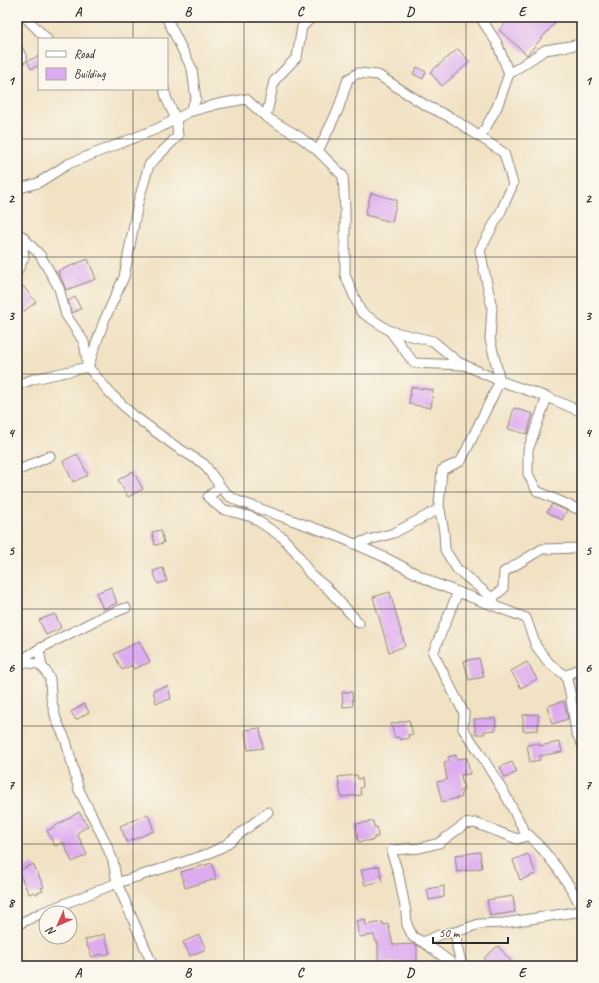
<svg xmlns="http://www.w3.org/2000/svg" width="599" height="983" viewBox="0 0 599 983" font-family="Caveat,sans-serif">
<rect width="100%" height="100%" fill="#fbf7ec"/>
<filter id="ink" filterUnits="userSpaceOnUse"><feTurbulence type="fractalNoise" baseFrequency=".025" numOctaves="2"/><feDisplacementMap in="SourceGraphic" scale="8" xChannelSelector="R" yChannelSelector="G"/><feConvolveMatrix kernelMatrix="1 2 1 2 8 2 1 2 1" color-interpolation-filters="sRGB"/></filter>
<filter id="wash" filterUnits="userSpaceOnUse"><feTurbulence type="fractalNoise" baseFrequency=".012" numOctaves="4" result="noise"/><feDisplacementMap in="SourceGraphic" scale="16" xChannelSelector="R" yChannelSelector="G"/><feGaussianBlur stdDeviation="0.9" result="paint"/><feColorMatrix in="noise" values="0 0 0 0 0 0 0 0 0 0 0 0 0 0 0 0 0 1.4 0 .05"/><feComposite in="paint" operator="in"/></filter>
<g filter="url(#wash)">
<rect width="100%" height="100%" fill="#f1e2c4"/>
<g id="blocks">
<g fill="#ddabf0">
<polygon points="511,17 560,17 527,55 499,30"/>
<polygon points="458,49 470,62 442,86 430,72"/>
<polygon points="39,56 39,65 31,69 27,61"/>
<polygon points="417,67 426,72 423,79 413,74"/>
<polygon points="371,193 397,200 392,222 365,215"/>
<polygon points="88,259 96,279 66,290 58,271"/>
<polygon points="23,286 36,302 24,311 17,303 17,291"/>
<polygon points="75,297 81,309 72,313 68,301"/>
<polygon points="411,387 433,390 431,408 409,404"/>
<polygon points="514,408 533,414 527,434 508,429"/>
<polygon points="77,454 88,475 73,482 63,461"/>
<polygon points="133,471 143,489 128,497 118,480"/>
<polygon points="552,504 567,511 562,520 547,512"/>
<polygon points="161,530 164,543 155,545 152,532"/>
<polygon points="163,568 167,581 158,584 153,571"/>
<polygon points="111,587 117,603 103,609 96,593"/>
<polygon points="390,592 405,646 389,652 373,597"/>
<polygon points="55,614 61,628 46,635 39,620"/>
<polygon points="139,641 150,662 134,669 132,665 122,670 114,654"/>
<polygon points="479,658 484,677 469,680 464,661"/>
<polygon points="527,662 537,679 521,688 511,671"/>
<polygon points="582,674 582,706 579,706 573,679"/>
<polygon points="168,686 171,699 156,703 153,690"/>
<polygon points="342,692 352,692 353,706 343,707"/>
<polygon points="564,701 568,719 552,724 547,706"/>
<polygon points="84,704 89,712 76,720 71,712"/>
<polygon points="538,714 538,730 523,731 523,715"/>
<polygon points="495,718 496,730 485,731 484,734 476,734 474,719"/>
<polygon points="409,720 413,734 408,735 409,738 400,740 399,737 395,738 391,724"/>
<polygon points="260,728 263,748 248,750 245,730"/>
<polygon points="560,742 562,752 539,756 540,760 530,762 527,745 539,743 539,746"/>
<polygon points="456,755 456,759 467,758 470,774 461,775 464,790 461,790 462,797 442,802 437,782 447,780 444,762 449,761 448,757"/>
<polygon points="512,762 517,772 505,778 500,767"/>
<polygon points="357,775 358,779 362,778 363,787 360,788 361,795 341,797 338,777"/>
<polygon points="79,812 88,826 77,833 87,855 72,862 63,842 55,846 47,831"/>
<polygon points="148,814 154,831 127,842 120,826"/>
<polygon points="373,821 374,827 377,827 378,837 374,837 374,840 358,842 356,824"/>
<polygon points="480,852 482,868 457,872 455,855"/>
<polygon points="528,854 536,874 520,880 513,860"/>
<polygon points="212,863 216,879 185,888 181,872"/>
<polygon points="33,864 44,887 41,888 43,891 35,894 34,892 29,894 18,871"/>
<polygon points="379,866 382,881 365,885 361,870"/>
<polygon points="444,886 444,897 429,900 427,889"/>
<polygon points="513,896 515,912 490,916 487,900"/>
<polygon points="365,919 366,925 383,922 383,925 388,924 393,945 414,944 417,946 417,962 378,963 378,942 376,942 374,935 359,937 356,921"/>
<polygon points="104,934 110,953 103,956 102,954 92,957 85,940"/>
<polygon points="199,935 206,949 190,956 183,942"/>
<polygon points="498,946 511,961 504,966 483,966 488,962 484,958"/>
</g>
</g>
</g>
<g filter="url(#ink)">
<use href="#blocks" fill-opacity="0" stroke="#8e8678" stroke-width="1"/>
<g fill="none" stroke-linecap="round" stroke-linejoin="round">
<defs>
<g id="minor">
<polyline points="25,17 47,39"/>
<polyline points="166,17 192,69 196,99 189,112"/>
<polyline points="480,17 497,43 509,74 497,107 481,136"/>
<polyline points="17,48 22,58 17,61"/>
<polyline points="509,74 545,50 582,44"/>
<polyline points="266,117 274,81 297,57 302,27 312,17"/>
<polyline points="318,151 343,176 345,210 345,275 361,312 390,331 433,341 458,362 500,381 547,397 582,412"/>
<polyline points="17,189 38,183 68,164 159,128 189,112 218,104 246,99 266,117 300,137 318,151 338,110 348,79 358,73 378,75 425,105 452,118 504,153 513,184 501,211 480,250 492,308 490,339 500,381 461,461 442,470 439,505 444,532 445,550 457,569 492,598 496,606"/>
<polyline points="17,272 24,257 21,235 40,255 59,288 66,315 84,342 88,367 111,394 133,415 175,446 204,464 223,490 229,496 238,501 337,536 384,557 434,583 526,618 536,646 549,663 566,676 570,692 576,732 582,744"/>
<polyline points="390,331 414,363 463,365"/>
<polyline points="17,385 34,379 88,367 104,321 124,277 138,203 149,165 178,136 176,119 167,100 164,89"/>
<polyline points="547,397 528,450 528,474 537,491 582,511"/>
<polyline points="17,471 50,456"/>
<polyline points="220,487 208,497 222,509 252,517 282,537 296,552 310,574 326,587 359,623"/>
<polyline points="354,544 394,533 439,509"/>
<polyline points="458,592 433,653 464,713 463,729 478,750 506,796 527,836"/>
<polyline points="492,598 503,589 504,572 542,549 582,548"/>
<polyline points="39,649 102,617 126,608"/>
<polyline points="17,662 39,664 45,670 50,679 51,698 56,719 66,741 79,790 104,839 113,861 117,883 205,855 224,846 268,812"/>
<polyline points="18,662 39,649 42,667"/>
<polyline points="566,676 582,667"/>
<polyline points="17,925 41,913 117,883 153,966"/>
<polyline points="456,932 479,924 504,923 582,911"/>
<path d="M423 942 413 937 407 925 406 912 399 876 392 854V850L420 848 439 843 465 824 475 823 517 839 529 835C551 857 568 881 582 908"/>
<polyline points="456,966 423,942 442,934 456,932 457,947 462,966"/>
</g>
</defs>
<use href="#minor" stroke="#8e8678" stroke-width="11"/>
<use href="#minor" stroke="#fff" stroke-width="9"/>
</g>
</g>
<path fill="none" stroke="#2b2b2b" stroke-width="1" stroke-opacity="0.55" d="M133 17V39M244 17V966M355 17V966M466 17V966M133 89V966M17 139H582M17 257H582M17 374H582M17 492H582M17 609H582M17 726H582M17 844H582"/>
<rect width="599" height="983" fill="none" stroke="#fbf7ec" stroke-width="44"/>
<rect x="38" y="38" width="130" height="52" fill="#fbf7ec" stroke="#a8a59f"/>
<rect x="46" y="51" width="20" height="6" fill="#ffffff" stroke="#a8a59f"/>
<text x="74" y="58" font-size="12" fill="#2b2b2b">Road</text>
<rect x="46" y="68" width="20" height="12" fill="#ddabf0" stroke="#a8a59f"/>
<text x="74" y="78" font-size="12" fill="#2b2b2b">Building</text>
<g transform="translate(58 925) rotate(225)"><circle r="19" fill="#fbf7ec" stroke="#a8a59f"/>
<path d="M0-3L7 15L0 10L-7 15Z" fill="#d1495b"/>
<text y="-6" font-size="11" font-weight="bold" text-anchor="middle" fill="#2b2b2b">N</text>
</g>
<path d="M433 937v6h75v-6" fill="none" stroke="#2b2b2b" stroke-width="2"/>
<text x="439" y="937" font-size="12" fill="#2b2b2b" stroke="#fbf7ec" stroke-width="3" paint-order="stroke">50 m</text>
<rect x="22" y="22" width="555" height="939" fill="none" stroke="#2b2b2b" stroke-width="1.5"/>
<g font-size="13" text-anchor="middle" font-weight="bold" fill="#2b2b2b">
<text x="78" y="16">A</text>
<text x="188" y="16">B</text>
<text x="300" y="16">C</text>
<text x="410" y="16">D</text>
<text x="522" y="16">E</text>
<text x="11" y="85">1</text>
<text x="588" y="85">1</text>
<text x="11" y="203">2</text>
<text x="588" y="203">2</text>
<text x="11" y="320">3</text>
<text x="588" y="320">3</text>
<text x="11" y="437">4</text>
<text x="588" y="437">4</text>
<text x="11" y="555">5</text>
<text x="588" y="555">5</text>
<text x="11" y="672">6</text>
<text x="588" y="672">6</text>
<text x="11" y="789">7</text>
<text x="588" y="789">7</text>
<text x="11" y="907">8</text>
<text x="588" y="907">8</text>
<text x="78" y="977">A</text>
<text x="188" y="977">B</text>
<text x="300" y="977">C</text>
<text x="410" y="977">D</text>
<text x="522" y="977">E</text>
</g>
</svg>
